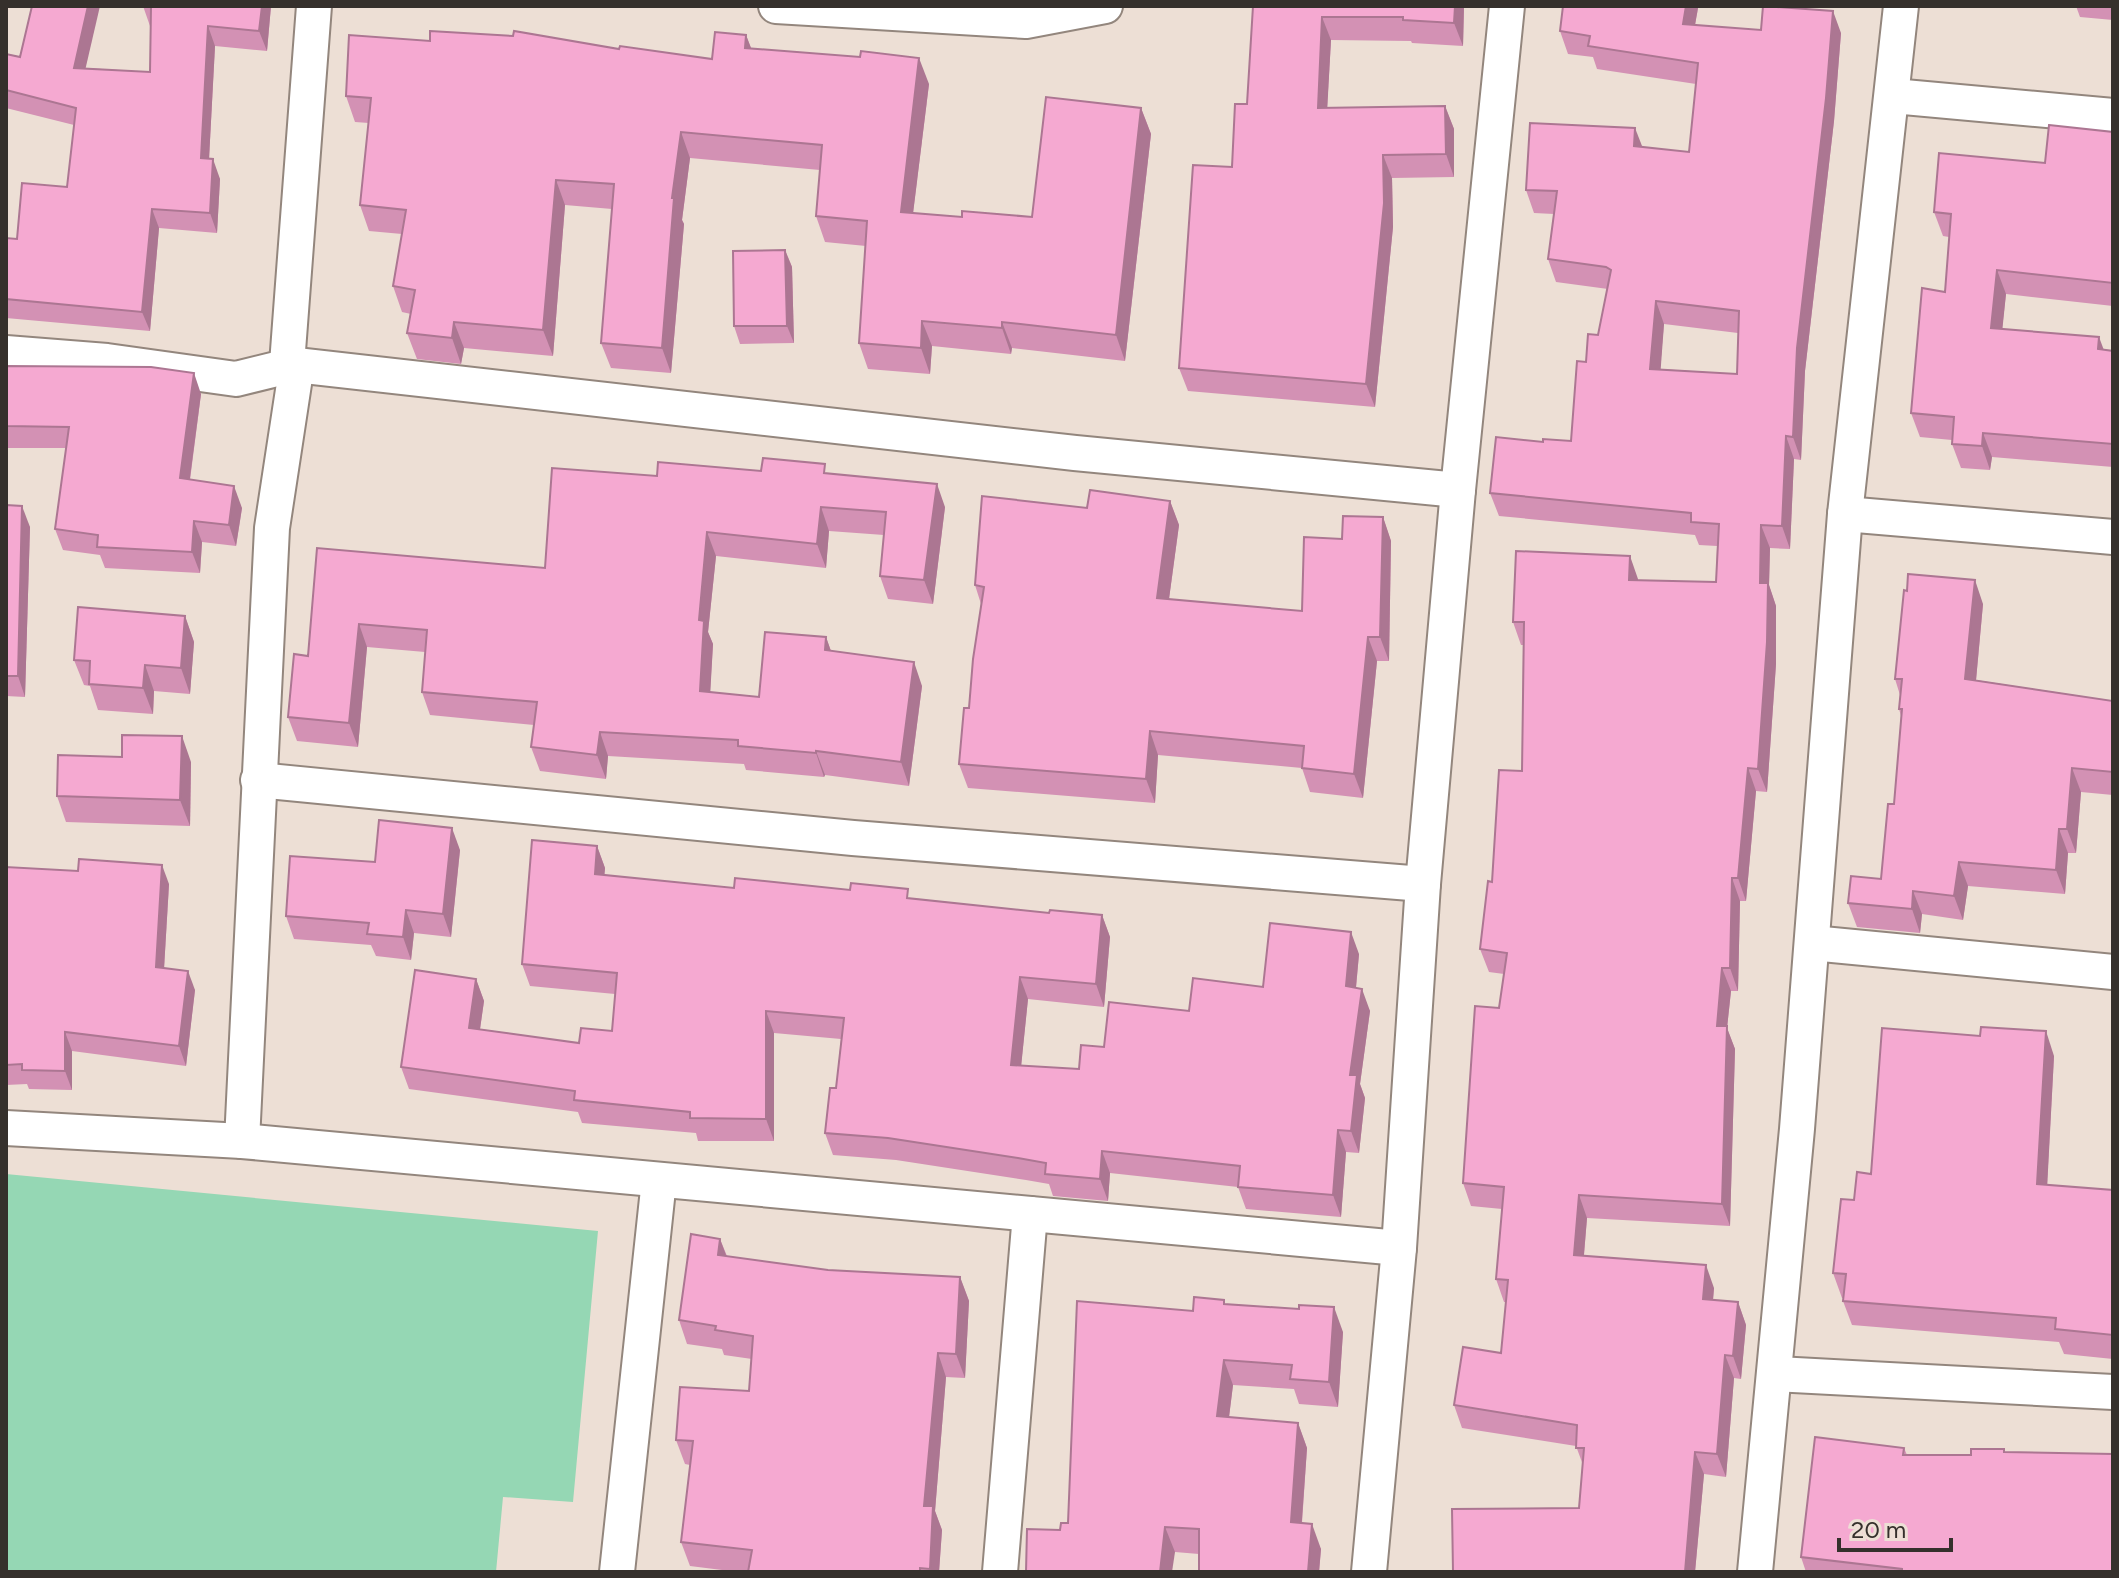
<svg xmlns="http://www.w3.org/2000/svg" width="2119" height="1578" viewBox="0 0 2119 1578" font-family="Figtree,sans-serif">
<rect width="100%" height="100%" fill="#eddfd5"/>
<polygon fill="#95d7b4" points="6,1174 598,1231 573,1502 503,1497 496,1572 6,1572"/>
<g fill="none" stroke-linecap="round" stroke-linejoin="round">
<defs>
<g id="minor">
<polyline points="776,6 1026,21 1105,6"/>
<polyline points="1893,96 2113,116"/>
<polyline points="6,353 107,361 236,379 297,364"/>
<polyline points="287,364 1075,453 1458,490"/>
<polyline points="1845,514 2113,537"/>
<polyline points="258,780 853,838 1423,884"/>
<polyline points="1812,943 2113,972"/>
<polyline points="6,1128 242,1141 1399,1248"/>
<polyline points="242,1141 272,528 297,364 287,364 314,6"/>
<polyline points="1776,1374 2113,1392"/>
<polyline points="617,1572 659,1180"/>
<polyline points="1000,1572 1030,1214"/>
<polyline points="1369,1572 1399,1248 1423,884 1458,490 1507,6"/>
<polyline points="1755,1572 1797,1129 1845,514 1901,6"/>
</g>
</defs>
<use href="#minor" stroke="#93867d" stroke-width="38"/>
<use href="#minor" stroke="#fff" stroke-width="34"/>
</g>
<g fill="#d391b4" fill-rule="evenodd">
<polygon points="143,6 271,6 267,51 215,46 209,159 220,179 217,233 159,228 150,331 6,318 6,238 17,239 67,187 74,125 6,108 6,54 86,68 150,72 150,26"/>
<polygon points="1253,6 1464,6 1463,46 1412,43 1411,41 1331,40 1327,108 1445,106 1454,129 1454,177 1392,178 1393,227 1375,407 1188,391 1179,368 1247,104"/>
<polygon points="2076,6 2113,6 2113,20 2080,17"/>
<path d="M1698 8 1695 25 1761 30 1841 33 1834 121 1805 371 1801 460 1794 459 1790 549 1770 548 1769 585 1776 606V664L1767 792 1756 791 1746 901H1740L1738 991H1731L1727 1028 1735 1049 1730 1226 1587 1218 1584 1255 1714 1288 1713 1300 1738 1302 1746 1325 1741 1379 1734 1378 1726 1477 1704 1474 1695 1572H1453L1579 1508 1583 1465 1576 1446 1462 1428 1454 1405 1501 1353 1506 1302H1504L1496 1279 1502 1209 1471 1206 1463 1183 1499 1008 1504 974 1489 972 1480 949 1492 882 1522 771 1523 645H1521L1513 622 1638 579V580L1716 582 1717 546 1699 545 1695 535 1499 516 1490 493 1543 442 1571 441 1586 362 1598 335 1608 289 1556 282 1548 259 1554 214 1534 213 1526 190 1642 147 1689 152 1696 84 1597 69 1593 57 1568 54 1560 31ZM1664 324 1738 333 1737 374 1660 369Z"/>
<polygon points="746,35 751,48 929,84 913,213 962,217 1032,217 1141,108 1151,134 1125,361 1012,348 1011,354 932,346 930,374 868,369 859,343 866,246 825,242 816,216 820,170 690,158 682,220 684,224 671,373 611,368 601,343 612,209 565,205 553,356 464,348 461,364 417,359 407,333 411,314 402,312 393,286 402,234 369,231 360,205 369,123 355,122 346,96 430,41 619,49 712,59"/>
<polygon points="2113,132 2113,306 2006,294 2002,329 2113,351 2113,467 1992,457 1990,470 1961,468 1952,444 1952,440 1920,437 1911,413 1945,292 1949,237 1943,236 1934,212"/>
<polygon points="785,250 792,267 794,343 740,344 734,326"/>
<polygon points="6,366 201,394 190,480 242,508 236,546 202,542 200,573 105,568 100,555 63,550 55,529 66,448 6,448"/>
<polygon points="761,471 828,473 945,507 933,604 888,599 880,576 884,535 829,531 826,568 716,556 708,632 713,644 710,692 759,697 826,637 831,651 922,686 909,786 825,775 824,777 746,770 744,764 608,756 606,779 540,771 531,747 534,725 430,715 422,692 425,652 367,647 358,747 297,741 288,717 308,656 317,548 545,568 657,476"/>
<polygon points="1170,501 1179,525 1169,599 1302,611 1342,539 1383,517 1391,541 1389,661 1377,661 1363,798 1310,792 1302,768 1158,755 1155,803 968,788 959,764 969,708 981,604 975,585 1087,508"/>
<polygon points="6,505 30,527 25,697 6,696"/>
<polygon points="1907,591 1983,604 1976,680 2113,701 2113,795 2081,792 2076,853 2068,853 2065,894 1968,886 1963,920 1922,914 1920,933 1857,927 1848,903 1881,879 1894,804 1901,716 1899,709 1900,695 1895,679"/>
<polygon points="185,616 194,642 190,694 154,691 153,714 98,710 90,686 84,685 74,660"/>
<polygon points="191,762 190,826 66,822 57,796"/>
<polygon points="597,846 605,868 604,875 734,888 911,898 1049,913 1102,915 1110,937 1104,1007 1028,999 1021,1066 1079,1069 1104,1047 1189,1011 1359,954 1356,988 1370,1011 1360,1084 1365,1098 1359,1153 1346,1152 1341,1217 1246,1209 1238,1187 1110,1173 1108,1201 1053,1196 1049,1184 1026,1180 896,1160 833,1155 825,1133 836,1088 841,1039 774,1033 774,1141 698,1141 696,1133 582,1123 578,1112 409,1089 401,1067 476,979 484,1001 480,1029 579,1043 612,1031 615,994 530,986 522,964"/>
<polygon points="460,850 451,937 414,933 411,960 376,956 371,945 294,939 286,916 375,862"/>
<polygon points="6,867 169,884 164,968 195,990 186,1066 72,1051 72,1090 29,1089 27,1084 6,1085"/>
<polygon points="2054,1056 2047,1185 2113,1190 2113,1359 2064,1354 2059,1342 1852,1325 1843,1301 1844,1298 1842,1298 1833,1273 1854,1200 1871,1174"/>
<polygon points="720,1239 727,1256 828,1270 960,1277 969,1301 965,1378 946,1377 935,1511 942,1530 939,1572 738,1572 690,1566 681,1542 690,1465 685,1464 676,1440 749,1391 752,1359 724,1355 722,1349 687,1344 679,1320"/>
<polygon points="1226,1304 1343,1332 1338,1407 1299,1404 1294,1389 1233,1385 1229,1417 1298,1423 1307,1448 1302,1523 1321,1549 1319,1572 1199,1572 1199,1554 1175,1552 1060,1530 1068,1523 1193,1311"/>
<polygon points="1904,1448 1907,1455 1971,1455 2005,1452 2113,1572 1806,1572 1801,1557"/>
</g>
<g fill="#ac7692">
<polygon points="88,6 100,6 81,88 74,68"/>
<polygon points="262,6 271,6 267,51 259,31"/>
<polygon points="1455,6 1464,6 1463,46 1454,23"/>
<polygon points="1686,6 1697,6 1698,8 1691,47 1683,24"/>
<polygon points="1833,11 1841,33 1834,121 1805,371 1801,460 1793,437 1797,348"/>
<polygon points="1322,17 1331,40 1326,131 1318,108"/>
<polygon points="208,26 215,46 208,178 201,158"/>
<polygon points="746,35 756,61 745,48"/>
<polygon points="919,58 929,84 910,238 901,212"/>
<polygon points="1445,106 1454,129 1454,177 1446,154"/>
<polygon points="1141,108 1151,134 1125,361 1116,335"/>
<polygon points="1635,128 1644,151 1634,146"/>
<polygon points="681,132 690,158 682,220 684,224 671,373 662,348 672,198"/>
<polygon points="1383,155 1392,178 1393,227 1375,407 1366,384"/>
<polygon points="213,159 220,179 217,233 210,213"/>
<polygon points="556,180 565,205 553,356 543,330"/>
<polygon points="152,209 159,228 150,331 142,312"/>
<polygon points="785,250 792,267 794,343 787,326"/>
<polygon points="1997,270 2006,294 2000,352 1991,328"/>
<polygon points="1656,301 1664,324 1659,392 1650,369"/>
<polygon points="922,321 932,346 930,374 921,348"/>
<polygon points="454,322 464,348 461,364 452,338"/>
<polygon points="1002,322 1012,348 1011,354 1002,328"/>
<polygon points="2099,337 2108,361 2098,349"/>
<polygon points="194,373 201,394 187,500 180,478"/>
<polygon points="1983,433 1992,457 1990,470 1982,446"/>
<polygon points="1786,436 1794,459 1790,549 1782,526"/>
<polygon points="937,484 945,507 933,604 924,580"/>
<polygon points="234,486 242,508 236,546 229,525"/>
<polygon points="1170,501 1179,525 1166,621 1157,598"/>
<polygon points="22,506 30,527 25,697 18,676"/>
<polygon points="821,507 829,531 826,568 817,544"/>
<polygon points="1383,517 1391,541 1389,661 1380,637"/>
<polygon points="194,521 202,542 200,573 192,552"/>
<polygon points="1761,525 1770,548 1769,585 1776,606 1776,664 1767,792 1758,769"/>
<polygon points="707,532 716,556 708,632 713,644 709,715 700,691 699,620"/>
<polygon points="1630,556 1638,579 1637,603 1629,580"/>
<polygon points="1975,580 1983,604 1974,702 1965,679"/>
<polygon points="185,616 194,642 190,694 181,668"/>
<polygon points="359,624 367,647 358,747 349,723"/>
<polygon points="826,637 834,660 825,650"/>
<polygon points="1368,637 1377,661 1363,798 1354,774"/>
<polygon points="914,662 922,686 909,786 901,762"/>
<polygon points="145,665 154,691 153,714 143,688"/>
<polygon points="1150,731 1158,755 1155,803 1146,779"/>
<polygon points="600,732 608,756 606,779 597,755"/>
<polygon points="182,736 191,762 190,826 180,800"/>
<polygon points="816,751 825,775 824,777 816,753"/>
<polygon points="1748,768 1756,791 1746,901 1738,878"/>
<polygon points="2072,768 2081,792 2076,853 2067,829"/>
<polygon points="452,828 460,850 451,937 443,914"/>
<polygon points="2059,829 2068,853 2065,894 2056,870"/>
<polygon points="597,846 605,868 603,896 595,874"/>
<polygon points="1959,862 1968,886 1963,920 1954,896"/>
<polygon points="162,865 169,884 163,986 156,967"/>
<polygon points="1732,878 1740,901 1738,991 1730,968"/>
<polygon points="1913,891 1922,914 1920,933 1912,909"/>
<polygon points="406,910 414,933 411,960 403,937"/>
<polygon points="1102,915 1110,937 1104,1007 1096,984"/>
<polygon points="1351,932 1359,954 1354,1008 1346,986"/>
<polygon points="1722,968 1731,991 1727,1028 1735,1049 1730,1226 1722,1204 1717,1026"/>
<polygon points="188,971 195,990 186,1066 179,1046"/>
<polygon points="1020,977 1028,999 1019,1087 1011,1065"/>
<polygon points="476,979 484,1001 477,1050 469,1028"/>
<polygon points="1362,989 1370,1011 1360,1084 1365,1098 1359,1153 1351,1131 1350,1075"/>
<polygon points="766,1011 774,1033 774,1141 766,1119"/>
<polygon points="2046,1031 2054,1056 2046,1208 2037,1184"/>
<polygon points="65,1032 72,1051 72,1090 65,1071"/>
<polygon points="1338,1130 1346,1152 1341,1217 1333,1195"/>
<polygon points="1102,1151 1110,1173 1108,1201 1100,1179"/>
<polygon points="1579,1195 1587,1218 1582,1277 1574,1255"/>
<polygon points="720,1239 729,1263 718,1255"/>
<polygon points="1706,1265 1714,1288 1711,1322 1703,1299"/>
<polygon points="960,1277 969,1301 965,1378 956,1354"/>
<polygon points="1738,1302 1746,1325 1741,1379 1733,1356"/>
<polygon points="1334,1307 1343,1332 1338,1407 1329,1382"/>
<polygon points="938,1353 946,1377 935,1511 942,1530 939,1572 931,1572 924,1506"/>
<polygon points="1725,1355 1734,1378 1726,1477 1717,1454"/>
<polygon points="1224,1360 1233,1385 1226,1441 1217,1416"/>
<polygon points="1298,1423 1307,1448 1300,1547 1291,1522"/>
<polygon points="1695,1452 1704,1474 1695,1572 1685,1572"/>
<polygon points="1312,1524 1321,1549 1319,1572 1308,1572"/>
<polygon points="1165,1527 1175,1552 1172,1572 1160,1572"/>
</g>
<g fill="#f5a9d1" stroke="#ac7692" stroke-width="2" fill-rule="evenodd">
<polygon points="32,6 88,6 74,68 150,72 151,7 143,6 262,6 259,31 208,26 201,158 213,159 210,213 152,209 142,312 6,299 6,238 17,239 22,183 67,187 76,108 6,90 6,54 20,57"/>
<polygon points="1253,6 1455,6 1454,23 1403,20 1403,17 1322,17 1318,108 1445,106 1446,154 1383,155 1384,203 1366,384 1179,368 1193,165 1232,167 1235,104 1247,104"/>
<path d="M1563 6H1686L1683 24 1761 30 1763 6 1833 11 1826 98 1797 348 1793 437 1786 436 1782 526 1761 525 1760 583H1768L1767 642 1758 769 1748 768 1738 878H1732L1730 968H1722L1717 1026H1727L1722 1204 1579 1195 1574 1255 1706 1265 1703 1299 1738 1302 1733 1356 1725 1355 1717 1454 1695 1452 1685 1572H1453L1452 1509 1579 1508 1584 1448H1576L1577 1425 1454 1405 1463 1347 1501 1353 1508 1280 1496 1279 1504 1187 1463 1183 1475 1006 1499 1008 1507 953 1480 949 1488 881 1492 882 1499 770 1522 771 1524 622H1513L1516 551 1630 556 1629 580 1716 582 1719 524 1691 522V513L1490 493 1496 437 1543 442V439L1571 441 1577 361 1586 362 1588 334 1598 335 1611 270 1606 267 1548 259 1557 191 1526 190 1530 123 1635 128 1634 146 1689 152 1698 63 1588 46 1590 36 1560 31ZM1656 301 1739 311 1737 374 1650 369Z"/>
<polygon points="430,31 513,36 514,31 619,49 620,46 712,59 715,32 746,35 745,48 860,57 861,51 919,58 901,212 962,217 962,211 1032,217 1046,97 1141,108 1116,335 1002,322 1002,328 922,321 921,348 859,343 867,221 816,216 822,145 681,132 672,198 674,198 662,348 601,343 614,184 556,180 543,330 454,322 452,338 407,333 415,290 393,286 406,210 360,205 371,98 346,96 349,35 430,41"/>
<polygon points="2049,125 2113,132 2113,283 1997,270 1991,328 2099,337 2098,349 2113,351 2113,444 1983,433 1982,446 1952,444 1954,417 1911,413 1922,288 1945,292 1951,214 1934,212 1939,153 2045,163"/>
<polygon points="785,250 787,326 734,326 733,251"/>
<polygon points="6,366 151,367 194,373 180,478 234,486 229,525 194,521 192,552 97,547 98,535 55,529 69,427 6,426"/>
<polygon points="763,458 825,464 824,473 937,484 924,580 880,576 886,512 821,507 817,544 707,532 699,620 704,621 700,691 759,697 765,632 826,637 825,650 914,662 901,762 816,751 816,753 738,746 738,740 600,732 597,755 531,747 537,702 422,692 427,630 359,624 349,723 288,717 294,654 308,656 317,548 545,568 552,468 657,476 658,462 761,471"/>
<polygon points="1090,490 1170,501 1157,598 1302,611 1304,537 1342,539 1343,516 1383,517 1380,637 1368,637 1354,774 1302,768 1304,746 1150,731 1146,779 959,764 964,708 969,708 973,659 984,587 975,585 982,496 1087,508"/>
<polygon points="6,505 22,506 18,676 6,676"/>
<polygon points="1908,574 1975,580 1965,679 2113,701 2113,772 2072,768 2067,829 2059,829 2056,870 1959,862 1954,896 1913,891 1912,909 1848,903 1851,876 1881,879 1888,804 1894,804 1902,709 1899,709 1902,679 1895,679 1904,590 1907,591"/>
<polygon points="78,607 185,616 181,668 145,665 143,688 89,684 90,661 74,660"/>
<polygon points="122,735 182,736 180,800 57,796 58,755 122,757"/>
<polygon points="379,820 452,828 443,914 406,910 403,937 367,934 369,923 286,916 290,856 375,862"/>
<polygon points="532,840 597,846 595,874 734,888 735,878 850,890 851,883 908,889 907,898 1049,913 1050,910 1102,915 1096,984 1020,977 1011,1065 1079,1069 1081,1045 1104,1047 1109,1002 1189,1011 1193,978 1263,987 1270,923 1351,932 1346,986 1362,989 1350,1075 1357,1075 1351,1131 1338,1130 1333,1195 1238,1187 1240,1166 1102,1151 1100,1179 1045,1174 1046,1163 1018,1158 888,1138 825,1133 830,1088 836,1088 844,1018 766,1011 766,1119 690,1118 690,1112 574,1100 575,1091 401,1067 415,970 476,979 469,1028 579,1043 581,1028 612,1031 617,973 522,964"/>
<polygon points="79,859 162,865 156,967 188,971 179,1046 65,1032 65,1071 22,1070 22,1064 6,1065 6,867 78,871"/>
<polygon points="1981,1027 2046,1031 2037,1184 2113,1190 2113,1335 2055,1329 2056,1318 1843,1301 1846,1274 1833,1273 1841,1199 1854,1200 1857,1172 1871,1174 1882,1028 1980,1036"/>
<polygon points="691,1234 720,1239 718,1255 828,1270 960,1277 956,1354 938,1353 924,1506 933,1506 930,1569 920,1568 920,1572 748,1572 752,1550 681,1542 693,1441 676,1440 680,1387 749,1391 753,1336 715,1330 716,1326 679,1320"/>
<polygon points="1194,1297 1224,1300 1224,1304 1299,1309 1299,1305 1334,1307 1329,1382 1290,1379 1292,1365 1224,1360 1217,1416 1298,1423 1291,1522 1312,1524 1308,1572 1199,1572 1199,1529 1165,1527 1160,1572 1026,1572 1027,1529 1060,1530 1061,1523 1068,1523 1077,1301 1193,1311"/>
<polygon points="1815,1437 1904,1448 1903,1455 1971,1455 1971,1449 2004,1449 2004,1452 2113,1454 2113,1572 1902,1572 1902,1569 1801,1557"/>
</g>
<rect width="2119" height="1578" fill="none" stroke="#35302c" stroke-width="16"/>
<path d="M1839 1538v12h112v-12" fill="none" stroke="#35302c" stroke-width="4"/>
<text x="1851" y="1538" font-size="24" fill="#35302c" stroke="#eddfd5" stroke-width="6" paint-order="stroke">20 m</text>
</svg>
